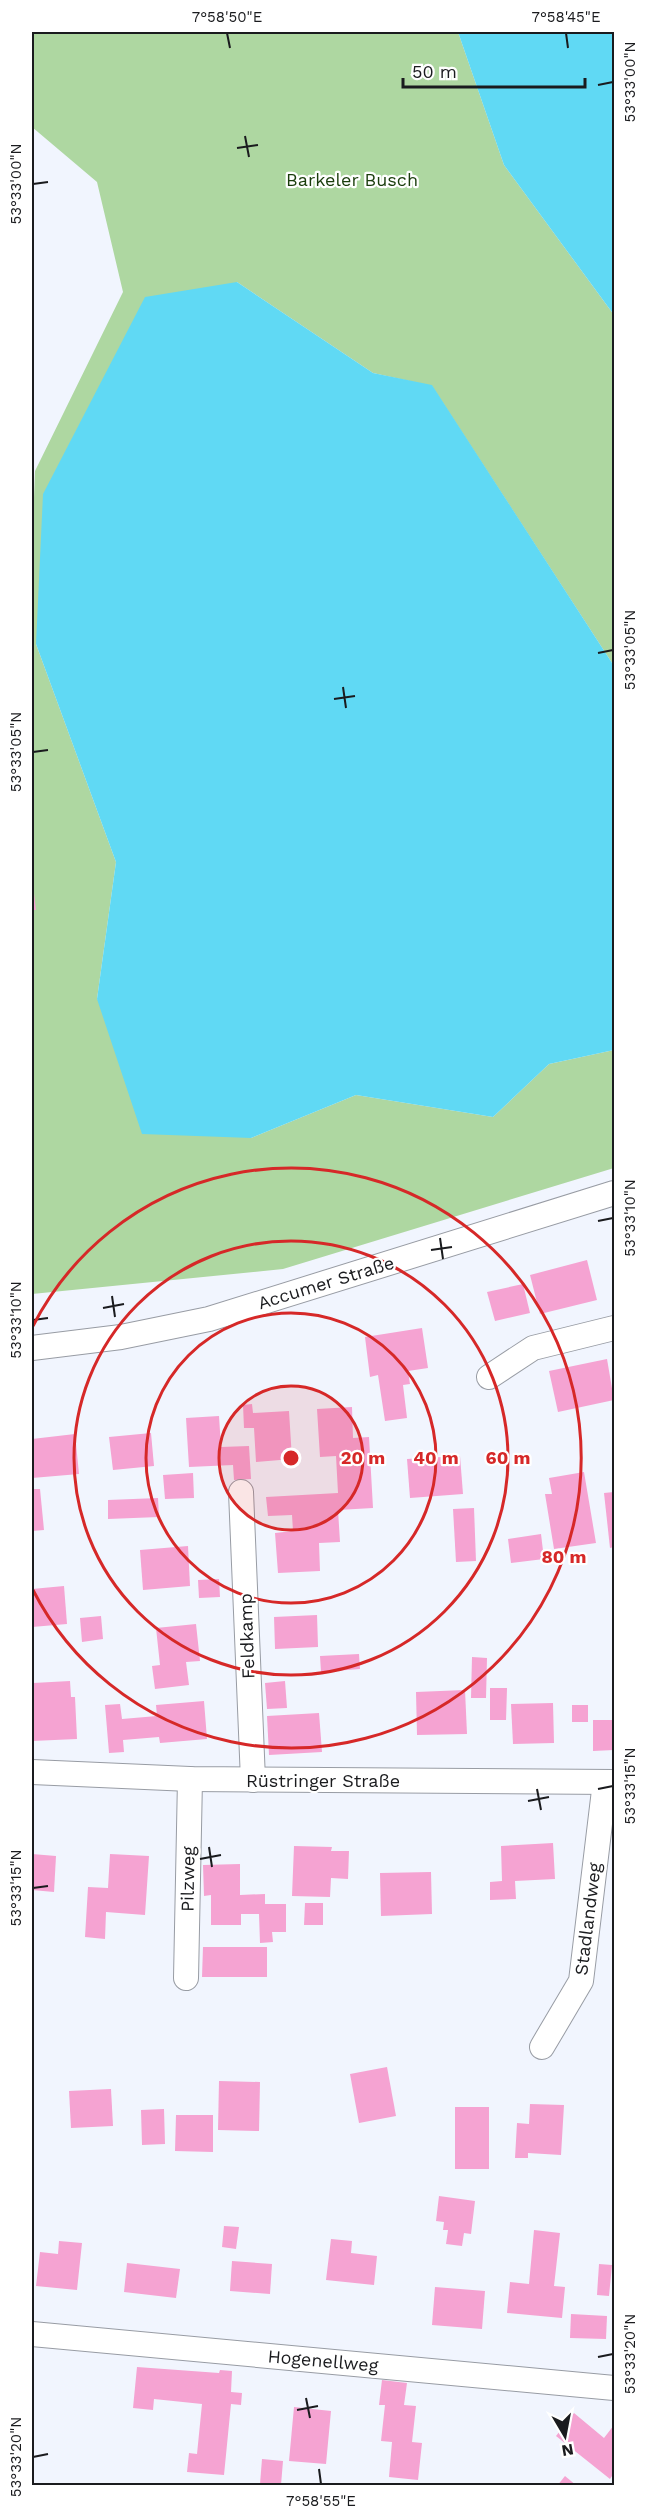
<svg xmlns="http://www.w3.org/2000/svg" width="646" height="2517" viewBox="0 0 646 2517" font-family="'Work Sans',sans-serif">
<rect width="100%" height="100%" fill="#f1f5fe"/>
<polygon fill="#aed7a1" points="32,32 458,32 504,165 614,315 614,666 432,386 373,373 237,282 36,644 116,862 97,999 251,1138 356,1095 493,1117 549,1064 614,1050 614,1168 283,1269 32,1294 32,550 35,471 123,292 97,182 32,127"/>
<g fill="#60d9f4">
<polygon points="458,32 614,32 614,315 504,165"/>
<polygon points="237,282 373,373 432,385 614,666 614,1050 549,1064 493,1117 356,1095 251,1138 142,1134 97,999 116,862 36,644 43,494 145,297"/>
</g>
<g fill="#f5a3d2">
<polygon points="32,877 36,910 32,910"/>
<polygon points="587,1260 597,1300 540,1314 530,1275"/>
<polygon points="523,1284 530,1313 495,1321 487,1292"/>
<polygon points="422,1328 428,1368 408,1371 410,1384 403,1385 407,1418 385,1421 378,1375 370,1377 365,1337"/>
<polygon points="607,1359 614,1400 558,1412 549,1371"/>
<polygon points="252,1404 253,1413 289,1411 292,1459 256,1462 254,1428 244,1428 243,1405"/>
<polygon points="352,1407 353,1438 369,1437 373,1508 338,1510 340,1542 319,1543 320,1571 278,1573 275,1533 293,1531 292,1515 268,1516 266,1497 338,1493 336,1456 320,1457 317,1409"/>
<polygon points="219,1416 221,1447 249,1446 251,1479 234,1480 233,1465 189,1467 186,1418"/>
<polygon points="151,1433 154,1466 113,1470 109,1437"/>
<polygon points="75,1434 79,1474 32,1478 32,1439"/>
<polygon points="460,1456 463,1494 410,1498 407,1459"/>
<polygon points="584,1472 596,1543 554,1549 545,1494 552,1494 549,1478"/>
<polygon points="193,1473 194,1498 165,1499 163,1475"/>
<polygon points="32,1489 40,1489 44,1530 32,1531"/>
<polygon points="614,1492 614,1547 610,1548 604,1493"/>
<polygon points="158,1498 159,1517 108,1519 108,1500"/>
<polygon points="474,1508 476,1561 456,1562 453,1509"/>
<polygon points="541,1534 544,1559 511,1563 508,1539"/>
<polygon points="188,1546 190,1586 143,1590 140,1550"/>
<polygon points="219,1579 220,1597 199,1598 198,1580"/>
<polygon points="64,1586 67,1624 32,1627 32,1589"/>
<polygon points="317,1615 318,1647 275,1649 274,1617"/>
<polygon points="101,1616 103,1639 82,1642 80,1618"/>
<polygon points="196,1624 200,1661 186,1662 189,1685 155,1689 152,1666 160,1665 156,1628"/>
<polygon points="359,1654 360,1669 321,1672 320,1656"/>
<polygon points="472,1657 487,1658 486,1698 471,1698"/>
<polygon points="70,1681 71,1697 75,1697 77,1739 32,1741 33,1683"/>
<polygon points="285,1681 287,1708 267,1709 265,1683"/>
<polygon points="490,1688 507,1688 506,1720 490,1720"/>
<polygon points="465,1690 467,1734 417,1735 416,1692"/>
<polygon points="204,1701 207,1739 160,1743 159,1737 123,1740 124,1752 109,1753 105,1705 120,1704 122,1719 157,1716 156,1705"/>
<polygon points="553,1703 554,1743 513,1744 511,1704"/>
<rect x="572" y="1705" width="16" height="17"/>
<polygon points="319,1713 322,1752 269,1755 267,1716"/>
<polygon points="593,1720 614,1720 614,1750 593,1751"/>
<polygon points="553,1843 555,1879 515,1881 516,1899 490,1900 490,1882 502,1881 501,1846"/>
<polygon points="294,1846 332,1847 331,1851 349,1851 348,1879 331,1878 330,1897 292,1896"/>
<polygon points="32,1854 56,1856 54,1892 32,1890"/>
<polygon points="110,1854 149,1856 145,1915 106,1912 105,1939 85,1937 88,1887 108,1888"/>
<polygon points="240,1864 240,1895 265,1894 265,1904 286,1904 286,1932 272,1932 273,1942 260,1943 259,1914 241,1914 241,1925 211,1925 211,1895 204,1896 203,1865"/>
<polygon points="431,1872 432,1914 381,1916 380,1873"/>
<polygon points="305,1903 323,1903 323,1925 304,1925"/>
<polygon points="203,1947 267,1947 267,1977 202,1977"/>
<polygon points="387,2067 396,2116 359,2123 350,2074"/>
<polygon points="219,2081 260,2082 259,2131 218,2130"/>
<polygon points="111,2089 113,2126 71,2128 69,2091"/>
<polygon points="530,2104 564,2105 561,2155 528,2153 528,2158 515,2158 517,2123 529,2124"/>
<rect x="455" y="2107" width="34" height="62"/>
<polygon points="164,2109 165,2144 142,2145 141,2110"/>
<polygon points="176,2115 213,2115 213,2152 175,2151"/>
<polygon points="439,2196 475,2201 471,2234 464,2233 462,2246 446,2244 448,2230 443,2230 444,2222 436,2221"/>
<polygon points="224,2226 239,2227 236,2249 222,2247"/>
<polygon points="534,2230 560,2233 554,2286 565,2287 562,2318 507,2313 510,2282 529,2284"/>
<polygon points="331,2239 352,2241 351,2253 377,2256 374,2285 326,2280"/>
<polygon points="59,2241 82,2243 77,2290 36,2286 40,2252 58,2254"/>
<polygon points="232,2261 272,2264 270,2294 230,2291"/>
<polygon points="127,2263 180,2269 176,2298 124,2292"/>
<polygon points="599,2264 612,2265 609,2296 597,2295"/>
<polygon points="435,2287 485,2291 482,2329 432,2325"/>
<polygon points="571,2314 607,2316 606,2339 570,2338"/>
<polygon points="137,2367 219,2373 220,2370 232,2371 231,2392 242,2393 241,2405 231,2404 224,2475 187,2472 189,2453 197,2454 202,2404 154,2399 153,2410 133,2408"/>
<polygon points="382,2380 407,2383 404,2405 416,2406 412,2442 422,2443 418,2480 389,2477 392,2442 381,2441 385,2405 379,2405"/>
<polygon points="294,2407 331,2411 326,2464 289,2461"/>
<polygon points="574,2413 604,2438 614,2425 614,2473 610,2479 556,2436"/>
<polygon points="262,2459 283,2461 281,2485 260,2484"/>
<polygon points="565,2476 577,2486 557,2486"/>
</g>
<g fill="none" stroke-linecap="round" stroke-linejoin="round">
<defs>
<g id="minor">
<polyline points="32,1348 121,1337 209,1319 614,1193"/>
<polyline points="489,1377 533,1348 614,1328"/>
<polyline points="241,1492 253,1780"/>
<polyline points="32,1772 190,1779 614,1782"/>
<polyline points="186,1978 190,1779"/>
<polyline points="542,2047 581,1981 605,1782"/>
<polyline points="32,2334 614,2388"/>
</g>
</defs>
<use href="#minor" stroke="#989ca4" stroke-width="26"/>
<use href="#minor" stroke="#fff" stroke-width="24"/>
</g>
<path fill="none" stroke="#1a1b1e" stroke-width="2" d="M227 33 230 48M566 33 568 48M598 85 613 82M245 136 249 157M237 148 258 145M33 184 48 182M598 653 613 650M343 687 346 708M334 699 355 696M33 752 48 750M598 1221 613 1218M440 1238 443 1259M431 1250 452 1247M112 1296 115 1317M103 1308 124 1304M33 1320 48 1318M537 1789 541 1810M598 1789 613 1786M528 1801 549 1797M209 1847 212 1867M200 1859 221 1855M33 1888 48 1886M598 2357 613 2354M306 2398 310 2418M297 2410 318 2406M33 2457 48 2454M319 2469 321 2484"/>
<circle cx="291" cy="1458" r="72" fill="#d62828" fill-opacity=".12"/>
<g fill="none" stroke="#d62828" stroke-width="3">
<circle cx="291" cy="1458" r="72"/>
<circle cx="291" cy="1458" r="145"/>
<circle cx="291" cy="1458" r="217"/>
<path d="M33 1326A290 290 0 1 1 33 1590"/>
</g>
<g text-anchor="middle" stroke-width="4.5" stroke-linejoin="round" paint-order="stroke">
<g font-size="18" fill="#1a3d0c" stroke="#fff">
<text x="352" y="186">Barkeler Busch</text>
</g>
<g font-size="18" fill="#1a1b1e" stroke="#fff">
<text transform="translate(326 1283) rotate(-17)" y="6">Accumer Straße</text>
<text transform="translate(247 1636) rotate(-92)" y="6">Feldkamp</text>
<text x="323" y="1787">Rüstringer Straße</text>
<text transform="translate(188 1879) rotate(-89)" y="6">Pilzweg</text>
<text transform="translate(588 1919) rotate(-83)" y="6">Stadlandweg</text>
<text transform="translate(323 2361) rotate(5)" y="6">Hogenellweg</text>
</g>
</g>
<circle cx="291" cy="1458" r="9" fill="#d62828" stroke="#fff" stroke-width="3"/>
<g font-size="18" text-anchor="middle" font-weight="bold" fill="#d62828" stroke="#fff" stroke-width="4.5" stroke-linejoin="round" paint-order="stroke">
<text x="363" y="1464">20 m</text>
<text x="436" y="1464">40 m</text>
<text x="508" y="1464">60 m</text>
<text x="564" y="1563">80 m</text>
</g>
<rect width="646" height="2517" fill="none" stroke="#ffffff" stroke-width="66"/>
<g transform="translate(565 2436) rotate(170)" stroke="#ffffff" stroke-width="4.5" paint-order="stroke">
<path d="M0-4.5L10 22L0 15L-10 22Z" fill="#1a1b1e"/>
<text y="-9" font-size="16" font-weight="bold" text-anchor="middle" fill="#1a1b1e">N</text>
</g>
<path d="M403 78v9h182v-9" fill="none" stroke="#1a1b1e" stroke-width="3"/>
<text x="412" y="78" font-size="18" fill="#1a1b1e" stroke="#ffffff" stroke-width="4.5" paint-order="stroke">50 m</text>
<rect x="33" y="33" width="580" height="2451" fill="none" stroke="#1a1b1e" stroke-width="2"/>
<g font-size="15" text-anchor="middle" fill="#1a1b1e">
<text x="227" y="22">7°58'50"E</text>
<text x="566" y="22">7°58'45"E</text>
<text transform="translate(630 82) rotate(-90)" y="5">53°33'00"N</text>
<text transform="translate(16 184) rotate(-90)" y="5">53°33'00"N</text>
<text transform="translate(630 650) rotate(-90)" y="5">53°33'05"N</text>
<text transform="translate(16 752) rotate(-90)" y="5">53°33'05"N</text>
<text transform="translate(630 1218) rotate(-90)" y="5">53°33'10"N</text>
<text transform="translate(16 1320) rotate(-90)" y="5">53°33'10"N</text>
<text transform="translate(630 1786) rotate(-90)" y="5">53°33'15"N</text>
<text transform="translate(16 1888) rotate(-90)" y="5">53°33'15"N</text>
<text transform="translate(630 2354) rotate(-90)" y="5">53°33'20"N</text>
<text transform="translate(16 2457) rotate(-90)" y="5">53°33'20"N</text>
<text x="321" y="2506">7°58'55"E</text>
</g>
</svg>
